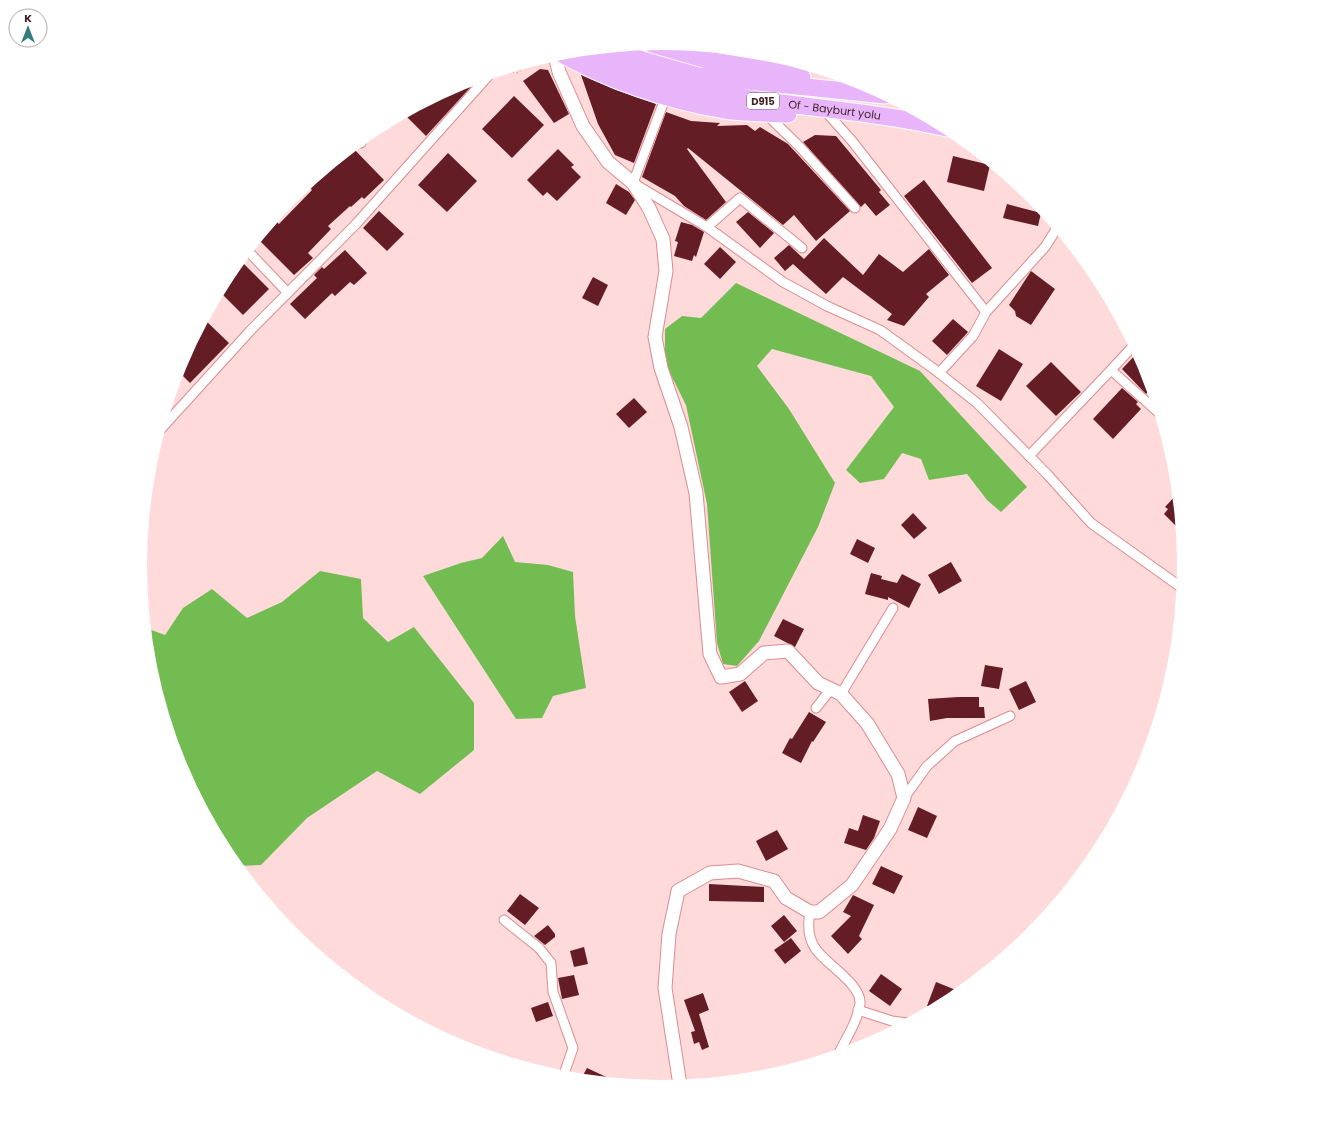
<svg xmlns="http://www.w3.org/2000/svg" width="1324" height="1130" viewBox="0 0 1324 1130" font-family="Poppins,sans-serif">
<rect width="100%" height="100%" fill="#fedada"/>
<g fill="#72bc52">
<polygon points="736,283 920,371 1027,487 1001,512 987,500 967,474 929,480 921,459 902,453 884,479 860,483 846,470 894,407 871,376 772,349 757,366 789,409 835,483 818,527 759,641 737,666 723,664 717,643 707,504 686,405 665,363 665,329 682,316 701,318"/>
<polygon points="503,536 515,562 548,565 573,572 575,616 586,688 553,696 542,718 516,719 423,576 461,563 482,558"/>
<polygon points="320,571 361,579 363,618 388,642 414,627 474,703 474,750 420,794 377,771 307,818 261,865 237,866 228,855 180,765 150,667 146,628 165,635 183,608 212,589 247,618 282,602"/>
</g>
<g fill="#641c25">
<polygon points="540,69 548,70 569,114 554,123 523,81"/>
<polygon points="581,75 616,90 656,104 634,163 615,155 598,124"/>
<polygon points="479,78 426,136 404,114 462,83"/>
<polygon points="514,96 544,125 512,158 482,129"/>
<polygon points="666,112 691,121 720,123 717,126 747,125 755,131 760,127 788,144 850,211 816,241 794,215 783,225 688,148 687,149 726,202 706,220 684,206 675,196 642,177"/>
<polygon points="815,135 836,136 881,190 879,192 890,205 876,216 865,203 861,207 803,142"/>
<polygon points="352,147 384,180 364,199 362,197 351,207 350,206 328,226 331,229 308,253 313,258 294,275 258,239 274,219 279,224 312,190 307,184"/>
<polygon points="558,149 574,165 571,167 581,177 557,201 547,192 543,196 527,180"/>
<polygon points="448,153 477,181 447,212 418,185"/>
<polygon points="953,156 990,165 984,191 947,182"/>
<polygon points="924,180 992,268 972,283 904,196"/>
<polygon points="616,184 629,192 635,200 626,215 606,203"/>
<polygon points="1007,204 1041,213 1038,226 1003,218"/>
<polygon points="379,211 404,234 387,251 363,228"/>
<polygon points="748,212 774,233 760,248 736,222"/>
<polygon points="681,222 692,225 704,232 696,257 694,255 692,261 674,256 678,242 675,241"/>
<polygon points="824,238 863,275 879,254 903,272 929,249 949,275 926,294 929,297 904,326 887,320 892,314 843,277 826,294 793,264 785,271 774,258 789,245 804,259"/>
<polygon points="720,247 736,262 720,279 704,264"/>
<polygon points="345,250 367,273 354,285 350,282 335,296 332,293 305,319 290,304 317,278 314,275 322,267 324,269"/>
<polygon points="240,260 269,289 243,315 219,291 228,275"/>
<polygon points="1031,271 1055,289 1031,325 1016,316 1015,311 1009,305"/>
<polygon points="593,277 608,285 598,306 582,298"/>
<polygon points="204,319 229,343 190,383 178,371"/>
<polygon points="953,319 968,332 947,355 932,341"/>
<polygon points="999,349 1023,364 1001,401 976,386"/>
<polygon points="1137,353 1144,365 1151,388 1146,394 1122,369"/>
<polygon points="1051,362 1081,392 1056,416 1026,386"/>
<polygon points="1122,388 1138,402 1136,404 1141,409 1113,439 1093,419"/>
<polygon points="634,398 647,412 629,428 616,414"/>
<polygon points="1177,494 1180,522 1180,530 1164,514 1168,509 1165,507"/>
<polygon points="913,513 927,528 914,539 901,525"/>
<polygon points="857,539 875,548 868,563 850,554"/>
<polygon points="951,562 962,581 939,594 928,575"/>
<polygon points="871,573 882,576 881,579 897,583 902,574 921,584 909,608 888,597 888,600 865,594"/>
<polygon points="783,619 804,629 795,647 774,636"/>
<polygon points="985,665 1003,668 999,689 981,686"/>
<polygon points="745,681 758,701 742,712 729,692"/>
<polygon points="1026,681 1036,702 1019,710 1009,689"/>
<polygon points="958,697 979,697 979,707 984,707 985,718 947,718 930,721 928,699"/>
<polygon points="809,712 826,722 813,742 812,741 801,763 782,753 790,738 792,739"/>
<polygon points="918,807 937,816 927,838 908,830"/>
<polygon points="863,815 880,821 874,838 866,850 844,843 849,828 858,831"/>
<polygon points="777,830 788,849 766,861 756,841"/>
<polygon points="881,866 903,876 894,894 872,884"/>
<polygon points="709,884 764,887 764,902 709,901"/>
<polygon points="520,894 539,908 525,925 507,911"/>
<polygon points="853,895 874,905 859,936 862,939 848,954 831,936 851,916 843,912"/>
<polygon points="784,915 797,931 784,942 771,926"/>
<polygon points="548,925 555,934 555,937 545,945 534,936"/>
<polygon points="791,938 801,951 785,964 774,950"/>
<polygon points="584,947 588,964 574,967 570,951"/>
<polygon points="881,974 902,989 890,1006 869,991"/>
<polygon points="574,975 579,995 562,999 558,978"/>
<polygon points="936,982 956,990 953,998 934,1009 927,1006"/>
<polygon points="703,993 709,1010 699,1014 709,1047 702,1050 699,1042 694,1044 691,1032 695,1031 684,1000"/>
<polygon points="548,1002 553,1016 536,1022 531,1008"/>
<polygon points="587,1068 615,1081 615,1082 581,1079"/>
</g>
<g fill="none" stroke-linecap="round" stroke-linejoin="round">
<defs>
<g id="street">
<polyline points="707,60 711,48"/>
<polyline points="666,96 633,183 707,227 783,282 827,306 880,330 934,369 977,403 1047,474 1091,523 1182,588"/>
<polyline points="766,114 799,146 855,208"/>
<polyline points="828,114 852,141 986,312"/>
<polyline points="360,141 361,143"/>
<polyline points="707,227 740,198 802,248"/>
<polyline points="248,251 288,293"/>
<polyline points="1111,370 1134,345"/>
<polyline points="939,373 973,336 986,312 1045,247 1057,228"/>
<polyline points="160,430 250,331 356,224 490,74"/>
<polyline points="1029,456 1111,370 1159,413"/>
<polyline points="841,694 893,608"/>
<polyline points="816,708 831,689"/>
<polyline points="904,798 927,766 955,741 1010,716"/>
<path d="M810 912C808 923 808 938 815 948 825 964 862 984 860 1004 857 1023 846 1038 838 1055"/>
<polyline points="504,920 539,948 551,963 553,992 573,1048 563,1077"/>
<polyline points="858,1010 892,1021 907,1023"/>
</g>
<polyline id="secondary" points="555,55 559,72 583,126 608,162 633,183 649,208 663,239 666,271 655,337 661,368 681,427 696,493 710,654 721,677 740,674 764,653 788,651 818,683 841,694 867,723 898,774 904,798 890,829 852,885 819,912 810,912 786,898 774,881 738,871 710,873 678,891 669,934 665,988 680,1085"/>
<g id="highway">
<polyline points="652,44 707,60 786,73 802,77"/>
<polyline points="612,48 642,60 698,76 885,95"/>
<path id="s1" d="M585 51C697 109 827 100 947 128"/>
<path d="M560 53C610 81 668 100 724 110 745 113 766 113 788 114"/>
</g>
</defs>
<use href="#street" stroke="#de8b8e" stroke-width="11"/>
<use href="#secondary" stroke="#de8b8e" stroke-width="15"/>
<use href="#highway" stroke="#fff" stroke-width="19"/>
<polyline stroke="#c3a0a0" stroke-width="2" stroke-dasharray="1 3" stroke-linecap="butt" points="505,70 518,73 524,64"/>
<use href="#street" stroke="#fff" stroke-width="9"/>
<use href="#secondary" stroke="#fff" stroke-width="13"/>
<use href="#highway" stroke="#e8b4fa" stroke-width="17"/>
</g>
<g text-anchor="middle" stroke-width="4" stroke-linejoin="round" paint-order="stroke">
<rect fill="#fff" stroke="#796263" stroke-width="1" x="747" y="93" width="32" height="16" rx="3"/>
<g font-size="10" font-weight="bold" fill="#401f20">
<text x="763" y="105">D915</text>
</g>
<g font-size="11" fill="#401f20" stroke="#fff">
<text dy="4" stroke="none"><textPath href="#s1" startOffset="258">Of - Bayburt yolu</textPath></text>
</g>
</g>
<path d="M0 0H1324V1130H0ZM147 565a515 515 0 1 1 1030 0a515 515 0 1 1-1030 0Z" fill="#fff" fill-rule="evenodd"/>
<g transform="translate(28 28)"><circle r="19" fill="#ffffff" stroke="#b3a5a6"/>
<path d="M0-3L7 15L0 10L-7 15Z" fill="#347d7f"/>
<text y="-6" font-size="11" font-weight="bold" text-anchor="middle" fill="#401f20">K</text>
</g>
</svg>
